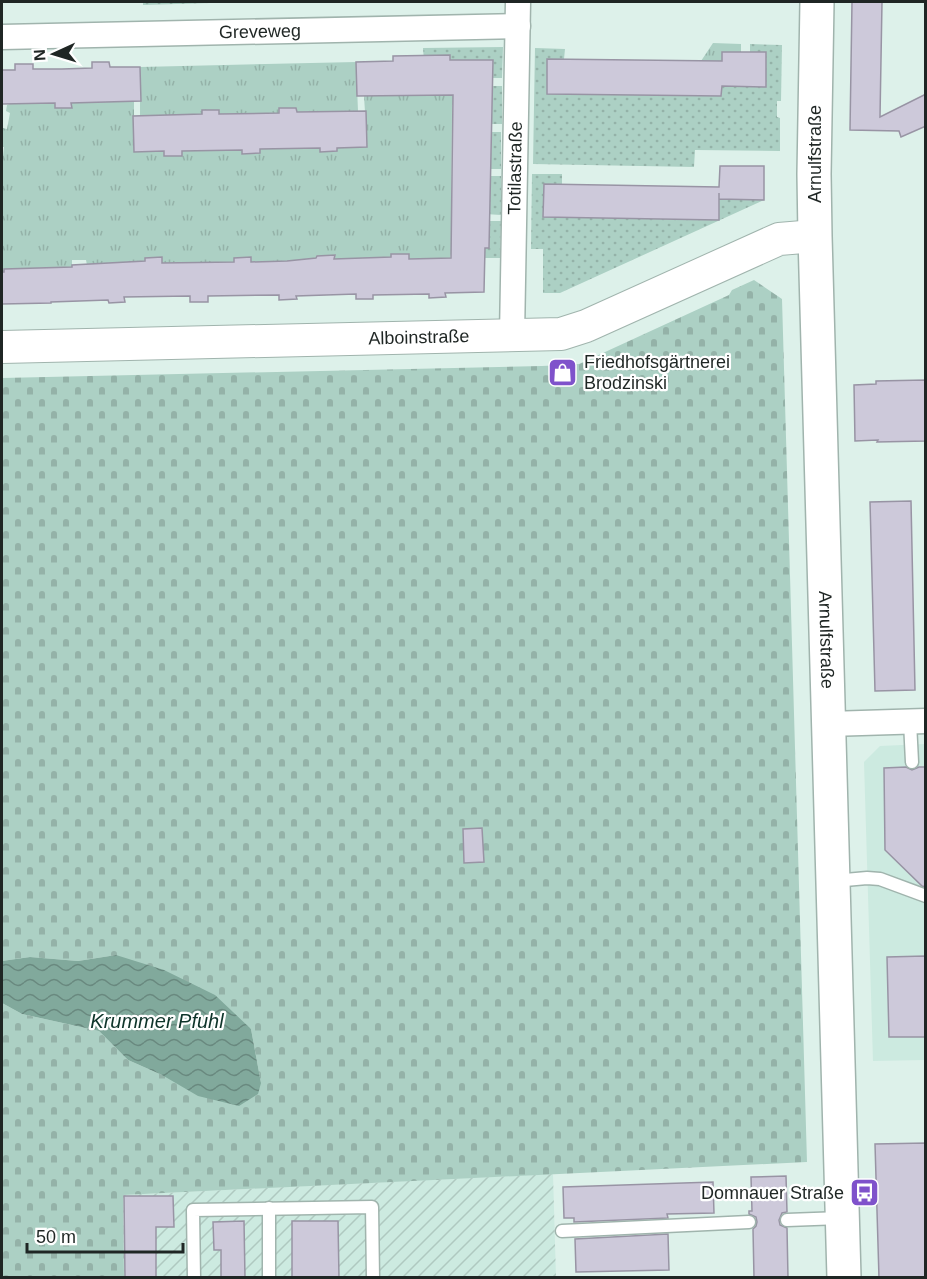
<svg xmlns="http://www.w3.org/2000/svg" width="927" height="1279" viewBox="0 0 927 1279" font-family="Arial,sans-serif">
<defs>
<pattern id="industrial-furrows" width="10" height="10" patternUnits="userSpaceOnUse" patternTransform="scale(1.5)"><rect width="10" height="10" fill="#cceae0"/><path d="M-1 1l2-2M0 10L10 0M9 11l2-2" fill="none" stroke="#afc9c0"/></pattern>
<pattern id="grass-tufts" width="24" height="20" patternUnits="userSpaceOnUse" patternTransform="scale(1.5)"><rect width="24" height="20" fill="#acd0c4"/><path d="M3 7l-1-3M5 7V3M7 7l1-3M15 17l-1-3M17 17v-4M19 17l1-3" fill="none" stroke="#94b2a8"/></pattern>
<pattern id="cemetery-stones" width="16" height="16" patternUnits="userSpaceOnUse" patternTransform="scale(1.5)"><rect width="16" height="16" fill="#acd0c4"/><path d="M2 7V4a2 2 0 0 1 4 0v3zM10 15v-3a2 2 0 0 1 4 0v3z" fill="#94b2a8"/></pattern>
<pattern id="park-dots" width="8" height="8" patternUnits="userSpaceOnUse" patternTransform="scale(1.5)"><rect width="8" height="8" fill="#acd0c4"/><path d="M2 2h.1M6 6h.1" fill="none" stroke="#94b2a8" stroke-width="1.8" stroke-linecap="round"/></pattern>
<pattern id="water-waves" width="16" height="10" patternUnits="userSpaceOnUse" patternTransform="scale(1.5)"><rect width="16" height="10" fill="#81a99c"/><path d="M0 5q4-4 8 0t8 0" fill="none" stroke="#69897f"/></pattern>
</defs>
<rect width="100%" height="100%" fill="#ddf1ea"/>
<polygon fill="#cceae0" points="925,744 925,1060 873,1061 864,762 880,746"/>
<polygon fill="url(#industrial-furrows)" points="553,1174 556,1277 124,1277 123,1195"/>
<g fill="url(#grass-tufts)">
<polygon points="713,43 741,44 741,52 722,52 722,61 701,61"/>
<polygon points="356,62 358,111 297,112 296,108 280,108 279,113 219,114 219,110 202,110 202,114 140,116 140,67"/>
<polygon points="451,93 455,97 454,105 452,105 451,240 454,241 450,258 409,259 408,254 391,254 391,259 334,259 334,255 317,256 316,260 251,262 251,257 235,258 234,262 162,263 161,257 145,258 145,261 87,265 86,260 72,260 72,267 4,269 4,272 2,272 2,164 4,147 2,147 3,128 7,129 10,113 6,111 7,105 12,103 55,103 56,108 71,108 71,103 134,101 134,152 164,151 165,156 182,156 182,151 242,150 243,154 260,153 260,149 320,148 321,152 337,151 337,148 365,112 364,96 440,95"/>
</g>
<polygon fill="url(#cemetery-stones)" points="754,280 782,299 807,1162 123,1195 124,1277 2,1277 2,1003 22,1014 99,1031 128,1060 162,1075 261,1083 251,1029 116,955 78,961 30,957 2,961 2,378 542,366 579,364 729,295 732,290"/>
<g fill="url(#park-dots)">
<polygon points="143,2 244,2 143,5"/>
<polygon points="750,44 782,45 781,101 777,101 777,117 780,118 780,151 695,150 694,167 533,164 535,48 565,49 564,59 547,59 547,94 721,96 722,86 766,87 766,53 750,52"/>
<polygon points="503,47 502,78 489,78 489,68 493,68 493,60 424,61 423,48"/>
<polygon points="489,86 502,86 502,124 488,124 488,115 492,114 492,97 488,97"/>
<path d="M488 132H501V169H487C492 156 493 146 488 132Z"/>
<polygon points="532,174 562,174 562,184 544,184 544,217 718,220 719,199 764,200 560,293 543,293 543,249 531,249"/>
<path d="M486 176H501V215L485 214C492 201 491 190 486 176Z"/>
<polygon points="485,221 501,221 500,258 485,258 485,248 489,247 489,231"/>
</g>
<polygon fill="url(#water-waves)" points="116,955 164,970 215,995 251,1029 261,1083 258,1094 239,1106 198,1096 162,1075 128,1060 99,1031 22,1014 2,1003 2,961 30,957 78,961"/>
<g fill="#cdc9da" stroke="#9894a4" stroke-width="1.5">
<polygon points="852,2 882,2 880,117 926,94 926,126 901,137 899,131 850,130"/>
<polygon points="722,52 766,52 766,87 722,86 721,96 547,94 547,59 722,61"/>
<polygon points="450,55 450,60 493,60 489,248 485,248 484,292 445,293 446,297 429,298 429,294 373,295 373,299 356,299 356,294 296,296 297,299 279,300 279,295 208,296 208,302 190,302 190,296 124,297 125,302 109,303 108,300 51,302 51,303 2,304 2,272 4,272 4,269 72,267 72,265 145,261 145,258 162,257 162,263 234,262 234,258 251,257 251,262 287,261 316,258 317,256 335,255 334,259 391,257 391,254 409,254 409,259 451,258 453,95 357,96 356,62 393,61 393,56"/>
<polygon points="92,62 109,62 110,67 140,67 141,101 71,103 72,108 55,108 55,103 2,104 2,70 15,70 15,64 33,64 33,69 62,69 92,68"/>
<polygon points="279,108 296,108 297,112 366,111 367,147 337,148 337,151 320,152 320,148 260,149 260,153 242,154 242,150 182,151 182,156 164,156 164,151 134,152 133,116 202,114 202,110 219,110 219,114 279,113"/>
<polygon points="720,166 764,166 764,200 719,199 719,193 719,220 543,217 544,184 719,187"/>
<polygon points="553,366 573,366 574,384 554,385"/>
<polygon points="926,380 926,441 877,442 878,440 855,441 854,385 876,384 876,381"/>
<polygon points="911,501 915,690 875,691 870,502"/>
<polygon points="906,767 912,770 919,767 926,767 926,887 922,886 885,850 884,768"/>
<polygon points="482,828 484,862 464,863 463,829"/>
<polygon points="925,956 926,1037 889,1037 887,957"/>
<polygon points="926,1143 926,1278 879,1278 875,1144"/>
<polygon points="786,1176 787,1212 782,1213 779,1220 780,1225 787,1228 788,1278 754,1278 753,1229 756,1226 757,1222 756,1217 749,1214 749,1211 752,1211 751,1177"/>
<polygon points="713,1182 714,1213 667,1214 668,1218 574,1222 574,1218 564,1218 563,1187"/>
<polygon points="124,1196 173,1196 174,1227 156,1227 156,1278 125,1278"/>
<polygon points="244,1221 245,1278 221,1278 221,1250 214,1250 213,1222"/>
<polygon points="292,1221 338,1221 339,1278 292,1278"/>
<polygon points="668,1234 669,1270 576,1272 575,1239"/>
</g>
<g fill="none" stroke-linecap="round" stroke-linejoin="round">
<defs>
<g id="service">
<polyline points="910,722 912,762"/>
<polyline points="834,881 867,878 880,879 926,896"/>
<polyline points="269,1208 269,1278"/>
<polyline points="787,1220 841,1218"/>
<polyline points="562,1231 749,1222"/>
<polyline points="194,1278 193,1210 372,1207 373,1278"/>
</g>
<g id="minor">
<path id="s1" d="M2 37 518 26"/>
<path id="s2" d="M512 336 518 2"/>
<polyline points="829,724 926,721"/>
</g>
<g id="tertiary">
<path id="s3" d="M2 347 561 334 586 326 779 239 815 236"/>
</g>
<g id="secondary">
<path id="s4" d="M817 2 814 174 815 236 844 1278"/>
</g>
</defs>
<use href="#service" stroke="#a0b4ad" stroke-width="15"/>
<use href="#minor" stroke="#a0b4ad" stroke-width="27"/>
<use href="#tertiary" stroke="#a0b4ad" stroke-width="34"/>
<use href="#secondary" stroke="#a0b4ad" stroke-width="36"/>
<use href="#service" stroke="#fff" stroke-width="12"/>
<use href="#minor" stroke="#fff" stroke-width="24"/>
<use href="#tertiary" stroke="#fff" stroke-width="32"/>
<use href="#secondary" stroke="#fff" stroke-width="33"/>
</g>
<defs>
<symbol id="shop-square" viewBox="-11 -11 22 22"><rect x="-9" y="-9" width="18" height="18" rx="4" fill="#7f52cb" stroke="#fff"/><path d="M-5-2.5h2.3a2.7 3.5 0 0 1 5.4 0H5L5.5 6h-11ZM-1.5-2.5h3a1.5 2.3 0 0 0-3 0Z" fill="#fff"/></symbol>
<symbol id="bus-square" viewBox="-11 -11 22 22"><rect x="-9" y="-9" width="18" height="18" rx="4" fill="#7f52cb" stroke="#fff"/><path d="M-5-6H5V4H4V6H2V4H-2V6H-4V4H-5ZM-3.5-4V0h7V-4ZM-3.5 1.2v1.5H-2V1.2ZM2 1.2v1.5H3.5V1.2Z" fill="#fff"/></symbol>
</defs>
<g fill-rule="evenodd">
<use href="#shop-square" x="546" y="356" width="33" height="33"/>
<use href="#bus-square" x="848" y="1176" width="33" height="33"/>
</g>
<g text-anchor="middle" stroke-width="4.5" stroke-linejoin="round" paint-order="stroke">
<g font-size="18" fill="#1f2624" stroke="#fff">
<text dy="6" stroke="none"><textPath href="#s1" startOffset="258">Greveweg</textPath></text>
<text transform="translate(815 154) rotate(-90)" y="6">Arnulfstraße</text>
<text dy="6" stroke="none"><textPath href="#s2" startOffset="168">Totilastraße</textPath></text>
<text dy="6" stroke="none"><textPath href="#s3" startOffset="417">Alboinstraße</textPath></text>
<text dy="6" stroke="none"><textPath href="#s4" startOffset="638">Arnulfstraße</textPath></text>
</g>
<g font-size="18" fill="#1f2624" stroke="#fff" text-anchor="start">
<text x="584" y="368">Friedhofsgärtnerei<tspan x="584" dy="21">Brodzinski</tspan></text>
<text x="844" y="1199" text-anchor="end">Domnauer Straße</text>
</g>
<g font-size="20" font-style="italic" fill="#0e342a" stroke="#fff">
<text x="157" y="1028">Krummer Pfuhl</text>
</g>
</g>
<rect width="927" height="1279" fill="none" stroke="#1f2624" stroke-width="6"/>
<g transform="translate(54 54) rotate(266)" stroke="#ffffff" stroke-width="4.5" paint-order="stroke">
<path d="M0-4.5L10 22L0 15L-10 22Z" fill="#1f2624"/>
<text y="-9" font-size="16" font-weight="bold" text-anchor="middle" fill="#1f2624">N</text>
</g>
<path d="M27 1243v9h156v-9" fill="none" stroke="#1f2624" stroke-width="3"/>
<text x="36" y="1243" font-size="18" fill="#1f2624" stroke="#ffffff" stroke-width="4.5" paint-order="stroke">50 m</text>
</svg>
